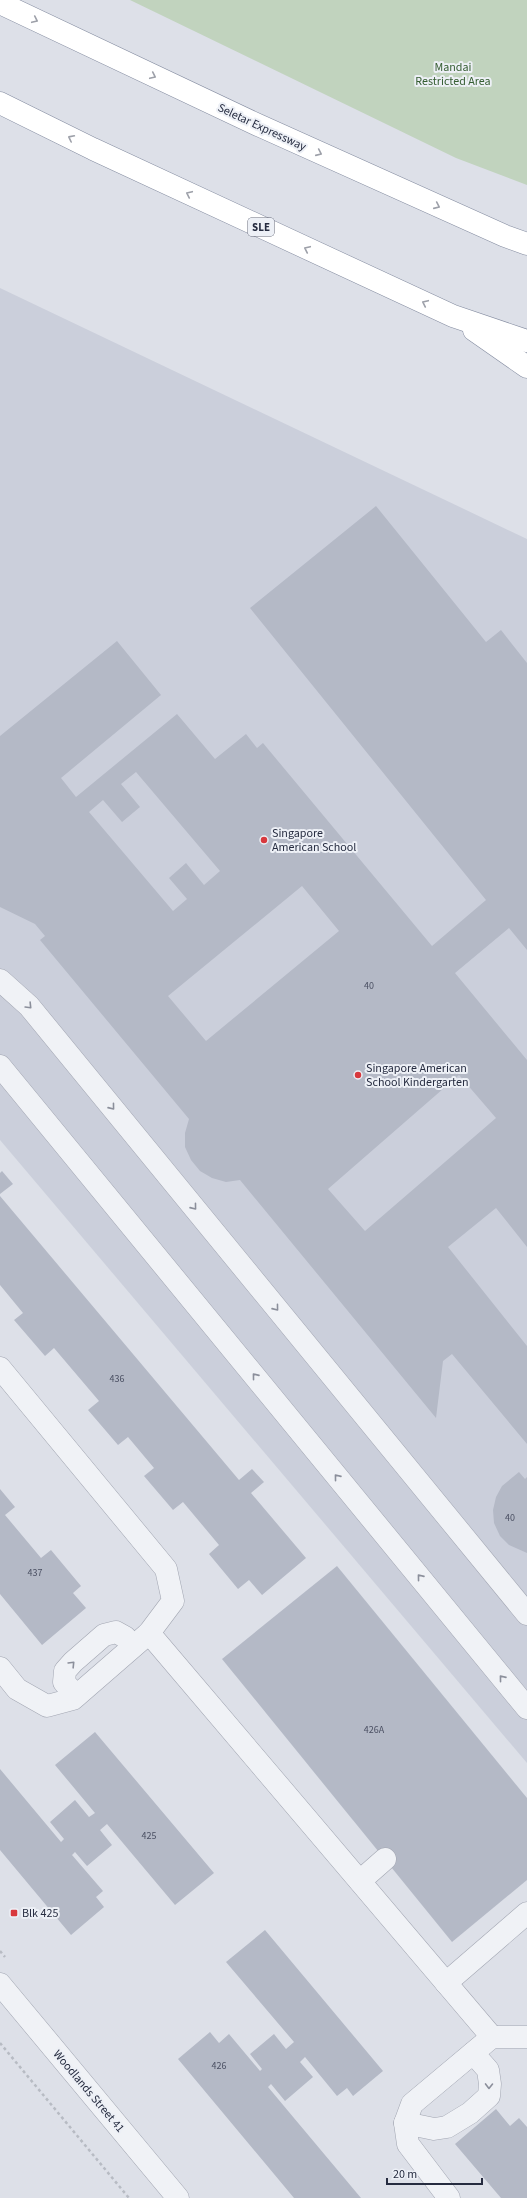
<svg xmlns="http://www.w3.org/2000/svg" width="527" height="2198" viewBox="0 0 527 2198" font-family="'Source Sans 3',sans-serif">
<rect width="100%" height="100%" fill="#dde0e8"/>
<polygon fill="#cbcfdb" points="0,288 527,539 527,1763 0,1140"/>
<polygon fill="#c1d3be" points="130,0 527,0 527,185 456,158"/>
<g fill="#b4b9c6" fill-rule="evenodd">
<path d="M376 506 486 642 501 630 527 663V950L509 928 455 973 527 1060V1247L496 1208 448 1247 527 1346V1444L452 1354 443 1361 436 1418 240 1180 226 1182 212 1178 200 1171 191 1160 185 1147V1133L189 1119 40 940 45 936 35 924 0 907V736L117 641 161 695 61 778 76 797 177 714 215 759 246 734 257 748 263 743 432 946 486 900 250 608ZM136 772 220 871 204 885 186 863 169 878 187 899 173 911 89 812 103 800 122 822 140 807 121 784ZM302 886 339 931 206 1041 168 996ZM459 1075 496 1118 365 1231 328 1189Z"/>
<polygon points="2,1171 13,1184 0,1194 0,1173"/>
<polygon points="0,1196 239,1480 252,1469 264,1482 251,1493 306,1558 262,1595 249,1580 238,1589 209,1554 219,1545 183,1502 173,1510 144,1476 154,1468 128,1437 118,1445 88,1410 99,1401 54,1348 45,1356 14,1320 23,1313 0,1285"/>
<polygon points="519,1472 525,1479 527,1477 527,1553 509,1545 500,1536 494,1523 493,1510 496,1497 502,1486"/>
<polygon points="0,1489 15,1507 5,1515 41,1558 51,1550 81,1586 73,1593 86,1608 42,1645 0,1594"/>
<polygon points="337,1566 527,1798 527,1880 452,1942 222,1659"/>
<polygon points="95,1732 214,1873 175,1905 107,1824 100,1830 112,1845 87,1866 75,1852 72,1855 103,1891 96,1897 104,1907 71,1935 0,1850 0,1769 61,1842 64,1839 50,1822 75,1800 89,1817 95,1813 55,1765"/>
<polygon points="265,1930 383,2071 353,2096 347,2088 337,2096 305,2057 300,2062 313,2077 285,2101 271,2084 268,2087 361,2198 294,2198 178,2059 210,2032 219,2043 229,2034 260,2071 262,2069 250,2054 274,2034 286,2049 294,2042 226,1962"/>
<polygon points="496,2109 510,2126 519,2118 527,2127 527,2198 501,2198 455,2144"/>
</g>
<g fill="none" stroke-linecap="round" stroke-linejoin="round">
<defs>
<g id="minor">
<polyline points="0,980 29,1006 527,1614"/>
<polyline points="0,1066 527,1708"/>
<polyline points="0,1368 166,1569 173,1601 149,1633 73,1699 47,1706 17,1689 0,1668"/>
<polyline points="149,1633 492,2037"/>
<polyline points="76,1696 64,1682 65,1671 73,1662 104,1635 116,1632 125,1637 133,1646"/>
<polyline points="360,1881 385,1859"/>
<polyline points="446,1983 527,1913"/>
<polyline points="0,1984 178,2198"/>
<polyline points="405,2123 434,2129 447,2127 470,2113 489,2096 490,2084 488,2070 473,2053"/>
<polyline points="449,2198 408,2144 405,2123 412,2104 492,2037 527,2037"/>
</g>
<g id="highway">
<polyline points="0,3 258,125 505,236 527,244"/>
<polyline points="0,103 93,149 453,316 527,341"/>
<polyline points="474,330 527,367"/>
</g>
</defs>
<use href="#minor" stroke="#a2a6b2" stroke-width="23"/>
<use href="#highway" stroke="#848ca0" stroke-width="23"/>
<g stroke="#b7bbc3" stroke-width="2.5" stroke-dasharray="3 3" stroke-linecap="butt">
<polyline points="0,1951 5,1957"/>
<polyline points="0,2043 129,2198"/>
</g>
<use href="#minor" stroke="#f0f2f6" stroke-width="22"/>
<use href="#highway" stroke="#fff" stroke-width="22"/>
</g>
<defs><path id="oneway-chevron" d="M-2-3.5L2.5 0L-2 3.5" fill="none" stroke-width="1.6" stroke-linecap="round" stroke-linejoin="round"/></defs>
<g stroke="#9da0a9">
<use href="#oneway-chevron" transform="translate(35 20) rotate(25)"/>
<use href="#oneway-chevron" transform="translate(153 76) rotate(25)"/>
<use href="#oneway-chevron" transform="translate(71 138) rotate(-153)"/>
<use href="#oneway-chevron" transform="translate(319 153) rotate(24)"/>
<use href="#oneway-chevron" transform="translate(189 194) rotate(-155)"/>
<use href="#oneway-chevron" transform="translate(437 206) rotate(24)"/>
<use href="#oneway-chevron" transform="translate(307 249) rotate(-155)"/>
<use href="#oneway-chevron" transform="translate(425 303) rotate(-155)"/>
</g>
<g stroke="#8b8f9b">
<use href="#oneway-chevron" transform="translate(29 1006) rotate(46)"/>
<use href="#oneway-chevron" transform="translate(112 1107) rotate(51)"/>
<use href="#oneway-chevron" transform="translate(194 1207) rotate(51)"/>
<use href="#oneway-chevron" transform="translate(276 1308) rotate(51)"/>
<use href="#oneway-chevron" transform="translate(255 1376) rotate(-129)"/>
<use href="#oneway-chevron" transform="translate(337 1477) rotate(-129)"/>
<use href="#oneway-chevron" transform="translate(420 1577) rotate(-129)"/>
<use href="#oneway-chevron" transform="translate(72 1664) rotate(-46)"/>
<use href="#oneway-chevron" transform="translate(502 1678) rotate(-129)"/>
<use href="#oneway-chevron" transform="translate(489 2086) rotate(91)"/>
</g>
<g fill="#d8383d" stroke="#edf0f6" stroke-width="1.5">
<circle cx="264" cy="840" r="4"/>
<circle cx="358" cy="1075" r="4"/>
<rect x="10" y="1909" width="8" height="8" rx="2"/>
</g>
<g text-anchor="middle" stroke-width="4" stroke-linejoin="round" paint-order="stroke">
<g font-size="10" fill="#4a4f62">
<text x="369" y="989">40</text>
<text x="117" y="1382">436</text>
<text x="510" y="1521">40</text>
<text x="35" y="1576">437</text>
<text x="374" y="1733">426A</text>
<text x="149" y="1839">425</text>
<text x="219" y="2069">426</text>
</g>
<rect fill="#edf0f6" stroke="#626777" stroke-width="1" x="248" y="218" width="26" height="18" rx="3"/>
<g font-size="11" font-weight="bold" fill="#262c40">
<text x="261" y="231">SLE</text>
</g>
<g font-size="12" fill="#355d32" stroke="#edf0f6">
<text x="453" y="71">Mandai<tspan x="453" dy="14">Restricted Area</tspan></text>
</g>
<g font-size="12" fill="#262c40" stroke="#edf0f6">
<text transform="translate(262 127) rotate(25)" y="4">Seletar Expressway</text>
<text transform="translate(89 2091) rotate(50)" y="4">Woodlands Street 41</text>
</g>
<g font-size="12" fill="#262c40" stroke="#edf0f6" text-anchor="start">
<text x="272" y="837">Singapore<tspan x="272" dy="14">American School</tspan></text>
<text x="366" y="1072">Singapore American<tspan x="366" dy="14">School Kindergarten</tspan></text>
<text x="22" y="1917">Blk 425</text>
</g>
</g>
<path d="M387 2178v6h95v-6" fill="none" stroke="#262c40" stroke-width="2"/>
<text x="393" y="2178" font-size="12" fill="#262c40" stroke="#edf0f6" stroke-width="3" paint-order="stroke">20 m</text>
</svg>
